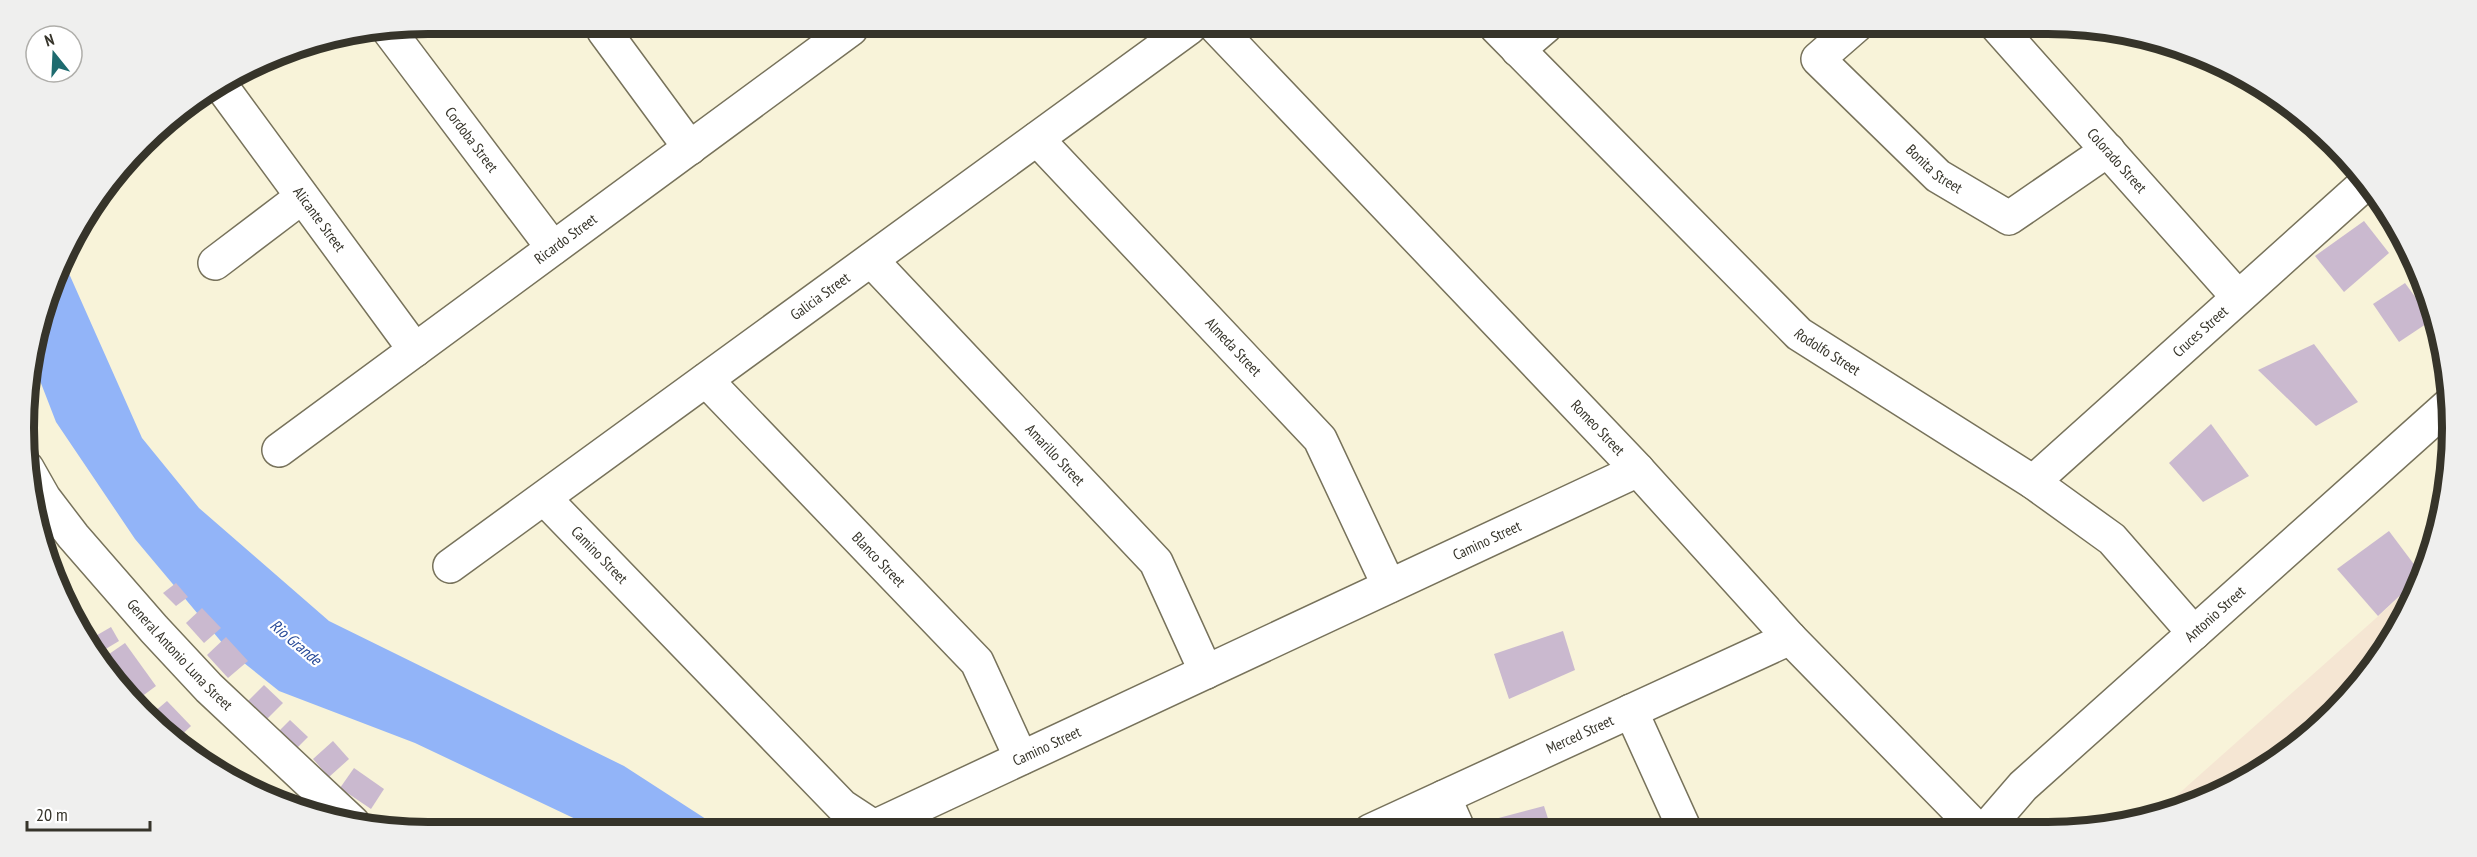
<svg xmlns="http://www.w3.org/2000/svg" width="2477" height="857" viewBox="0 0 2477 857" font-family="'PT Sans Narrow',sans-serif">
<rect width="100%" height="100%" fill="#f8f3d9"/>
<polygon fill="#f5e6d3" points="2420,579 2399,631 2315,732 2227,791 2157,813"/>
<polygon fill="#92b4f8" points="63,260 142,438 199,508 329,621 624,766 726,832 605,833 415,743 279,691 229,651 135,539 56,422 32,360"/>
<g fill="#cab9cf">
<polygon points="2364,221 2389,253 2344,292 2315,256"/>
<polygon points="2405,283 2432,320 2399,342 2373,304"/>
<polygon points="2314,344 2358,402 2316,426 2258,370"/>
<polygon points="2211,424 2249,476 2203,502 2169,463"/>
<polygon points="34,507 48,537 41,540 38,533"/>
<polygon points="2389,531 2422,575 2378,616 2337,569"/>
<polygon points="176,583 188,597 176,606 163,593"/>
<polygon points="202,608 221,628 204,643 186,623"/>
<polygon points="111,627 119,641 94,656 87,641"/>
<polygon points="1563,631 1575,670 1509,699 1494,654"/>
<polygon points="226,637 248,661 228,678 207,655"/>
<polygon points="125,643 156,686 133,703 99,661"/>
<polygon points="264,685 283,703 265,721 246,703"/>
<polygon points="167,701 191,726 175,741 147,718"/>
<polygon points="290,720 308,737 297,748 279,731"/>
<polygon points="333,741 349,759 329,777 313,759"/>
<polygon points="354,768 384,789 371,809 340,788"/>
<polygon points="1544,806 1552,831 1493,831 1491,820"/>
</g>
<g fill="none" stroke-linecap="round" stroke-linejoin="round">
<defs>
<g id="minor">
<path id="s1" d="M1995 24 2238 297"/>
<path id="s2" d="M1857 25 1818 59 1938 176 2009 218 2108 150"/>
<path id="s3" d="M1496 27 1799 334 2033 482 2112 539 2194 633"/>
<path id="s4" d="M1217 28 1638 470 1790 638 1978 830"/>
<polyline points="604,31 690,148"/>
<path id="s5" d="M390 32 553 248"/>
<polyline points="1518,50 1546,26"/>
<path id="s6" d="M222 87 415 350"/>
<path id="s7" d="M1037 139 1320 439 1389 586"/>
<path id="s8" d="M871 260 1156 562 1206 672"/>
<polyline points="215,263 302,197"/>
<path id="s9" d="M706 380 977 662 1021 758"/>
<path id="s10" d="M279 450 851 29"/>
<path id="s11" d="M2033 482 2367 182"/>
<path id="s12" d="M545 499 842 806 874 827 1638 470"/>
<path id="s13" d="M450 566 1189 28"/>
<polyline points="1631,711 1685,830"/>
<polyline points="1444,797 1459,831"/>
<path id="s14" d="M1985 830 2023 786 2450 404"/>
<path id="s15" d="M1370 831 1790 638"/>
</g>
<g id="major">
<path id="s16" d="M27 468 44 498 73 536 154 629 209 688 353 823"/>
</g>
</defs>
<use href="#minor" stroke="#77725b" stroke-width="36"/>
<use href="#major" stroke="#77725b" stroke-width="36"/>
<use href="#minor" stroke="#fff" stroke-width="33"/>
<use href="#major" stroke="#fff" stroke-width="33"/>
</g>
<g text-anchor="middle" stroke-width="4.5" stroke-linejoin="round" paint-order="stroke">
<g font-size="15" fill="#36342a" stroke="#fff">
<text dy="5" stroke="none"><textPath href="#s5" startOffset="135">Cordoba Street</textPath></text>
<text dy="5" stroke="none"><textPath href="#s1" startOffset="183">Colorado Street</textPath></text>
<text dy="5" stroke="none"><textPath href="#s2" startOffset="212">Bonita Street</textPath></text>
<text dy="5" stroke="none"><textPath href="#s6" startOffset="164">Alicante Street</textPath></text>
<text dy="5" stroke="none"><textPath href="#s10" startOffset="356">Ricardo Street</textPath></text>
<text dy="5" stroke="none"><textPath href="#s13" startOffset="458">Galicia Street</textPath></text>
<text dy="5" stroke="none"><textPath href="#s11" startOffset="225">Cruces Street</textPath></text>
<text dy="5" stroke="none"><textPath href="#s7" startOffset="286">Almeda Street</textPath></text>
<text dy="5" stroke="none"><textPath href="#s3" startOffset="465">Rodolfo Street</textPath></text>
<text dy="5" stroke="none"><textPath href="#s4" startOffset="552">Romeo Street</textPath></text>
<text dy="5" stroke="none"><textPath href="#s8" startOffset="268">Amarillo Street</textPath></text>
<text dy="5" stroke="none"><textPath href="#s12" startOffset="1142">Camino Street</textPath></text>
<text dy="5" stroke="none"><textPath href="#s12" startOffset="78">Camino Street</textPath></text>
<text dy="5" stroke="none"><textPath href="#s9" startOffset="249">Blanco Street</textPath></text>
<text dy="5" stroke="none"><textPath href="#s14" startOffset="316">Antonio Street</textPath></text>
<text dy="5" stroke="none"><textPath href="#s16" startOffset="242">General Antonio Luna Street</textPath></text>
<text dy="5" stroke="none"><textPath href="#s15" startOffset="231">Merced Street</textPath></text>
<text dy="5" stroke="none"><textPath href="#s12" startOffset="656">Camino Street</textPath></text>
</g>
<g font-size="16" font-style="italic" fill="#274a98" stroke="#fff">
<text transform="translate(296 642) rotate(40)" y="6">Rio Grande</text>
</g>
</g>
<path d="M0 0H2477V857H0ZM428 34H2048A394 394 0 0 1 2442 428V428A394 394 0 0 1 2048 822H428A394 394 0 0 1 34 428V428A394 394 0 0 1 428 34Z" fill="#efefee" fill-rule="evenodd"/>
<path fill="none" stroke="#36342a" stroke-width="8" d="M428 34H2048A394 394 0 0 1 2442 428V428A394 394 0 0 1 2048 822H428A394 394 0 0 1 34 428V428A394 394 0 0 1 428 34Z"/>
<g transform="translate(54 54) rotate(342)"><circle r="28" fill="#ffffff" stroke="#afaeaa" stroke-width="1.5"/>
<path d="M0-4.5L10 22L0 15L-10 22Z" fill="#1e6b6f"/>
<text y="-9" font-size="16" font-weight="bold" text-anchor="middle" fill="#36342a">N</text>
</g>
<path d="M27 821v9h123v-9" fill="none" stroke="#36342a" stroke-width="3"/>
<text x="36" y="821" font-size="18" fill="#36342a" stroke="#ffffff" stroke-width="4.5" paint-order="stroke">20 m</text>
</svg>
